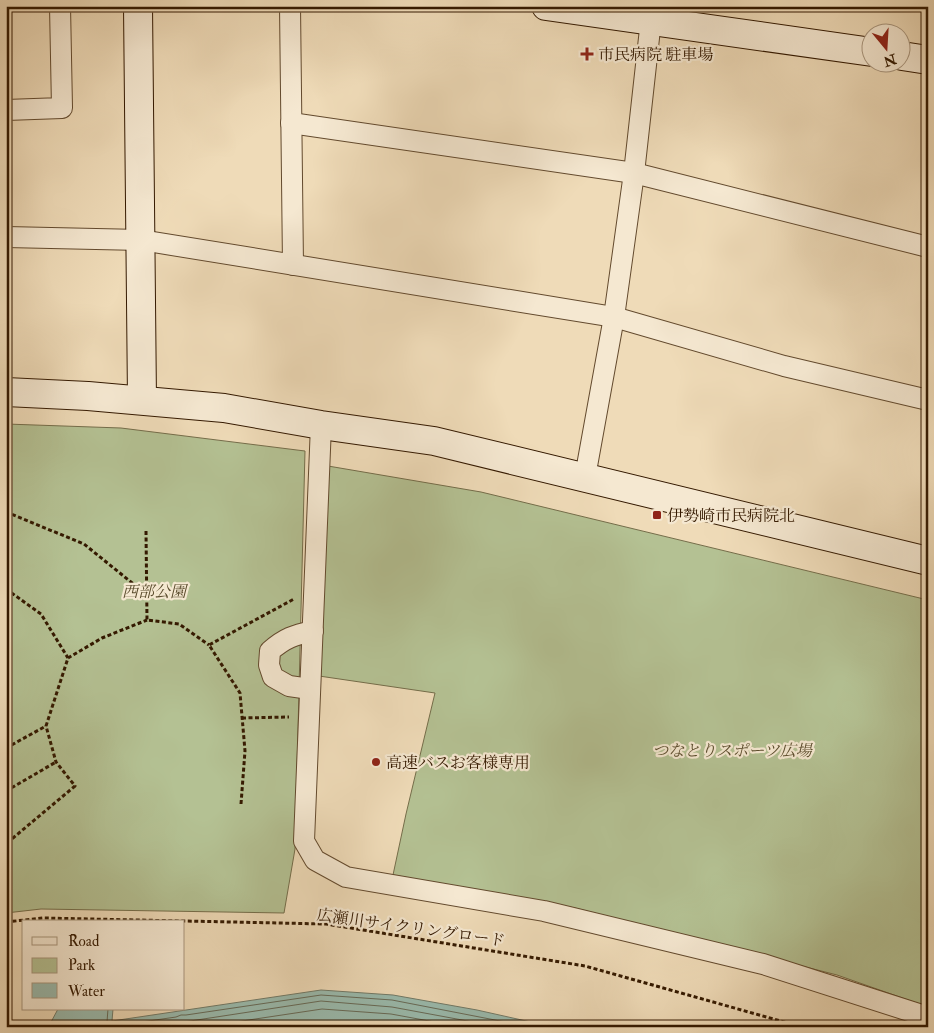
<svg xmlns="http://www.w3.org/2000/svg" width="934" height="1033" viewBox="0 0 934 1033" font-family="'IM FELL Double Pica','Noto Serif JP',serif">
<rect width="100%" height="100%" fill="#efdbb8"/>
<filter id="stains"><feTurbulence type="fractalNoise" baseFrequency=".004" numOctaves="4"/><feColorMatrix values="0 0 0 0 .2 0 0 0 0 .09 0 0 0 0 .02 0 0 0 .5 -.17"/></filter>
<radialGradient id="worn" r=".72"><stop offset=".6" stop-color="#630" stop-opacity="0"/><stop offset="1" stop-color="#630" stop-opacity=".3"/></radialGradient>
<g fill="#b4c193" stroke="#746d4a">
<polygon points="6,424 121,428 305,451 295,849 284,913 41,909 6,913"/>
<polygon points="328,466 481,492 928,600 928,1007 837,975 575,908 393,875 406,814 435,693 319,676"/>
</g>
<polygon fill="#9abbae" stroke="#717a68" points="321,990 393,995 477,1010 553,1027 45,1027 50,1024 58,1009 113,1009 112,1021"/>
<g fill="none" stroke-linecap="round" stroke-linejoin="round">
<g stroke="#676a57" stroke-width="1">
<polyline points="108,1009 107,1022 110,1025 114,1026 176,1017 181,1015 186,1015 321,995 392,1000 531,1027"/>
<polyline points="151,1027 321,1001 392,1007 500,1027"/>
<polyline points="202,1027 322,1009 391,1014 462,1027"/>
</g>
<defs>
<g id="street">
<polyline points="290,6 293,265"/>
<polyline points="6,110 62,108 60,6"/>
<polyline points="291,123 634,173 928,247"/>
<polyline points="6,237 141,240 614,317 784,366 928,400"/>
<polyline points="321,425 304,841 315,860 346,877 544,911 763,964 928,1017"/>
<polyline points="585,477 614,317 634,173 651,20"/>
<path d="M310 689 289 686 273 677 269 665 270 651C285 638 294 635 313 631"/>
</g>
<g id="secondary">
<polyline points="138,6 142,400"/>
<polyline points="546,6 872,52"/>
<polyline points="902,56 928,60"/>
<polyline points="6,392 88,396 224,408 321,425 434,441 928,561"/>
</g>
</defs>
<use href="#street" stroke="#634a2e" stroke-width="22"/>
<use href="#secondary" stroke="#341900" stroke-width="30"/>
<g stroke="#341900" stroke-width="3" stroke-dasharray="4 2.5" stroke-linecap="butt">
<polyline points="6,470 8,469"/>
<polyline points="6,512 84,544 147,595"/>
<polyline points="146,531 147,620 179,624 209,645"/>
<polyline points="6,589 41,614 68,658"/>
<polyline points="242,718 289,717"/>
<polyline points="6,748 46,726"/>
<polyline points="6,791 56,762"/>
<polyline points="241,804 245,751 240,693 209,645 294,599"/>
<polyline points="6,840 13,838 75,786 56,762 46,726 68,658 102,638 147,620"/>
<polyline points="6,922 43,918 326,924 585,966 802,1027"/>
</g>
<use href="#street" stroke="#f5e8d1" stroke-width="20"/>
<use href="#secondary" stroke="#f5e8d1" stroke-width="28"/>
</g>
<g fill="#8f2418" stroke="#f5e8d1" stroke-width="2">
<path d="M584.5 46.5h5v5h5v5h-5v5h-5v-5h-5v-5h5z"/>
<rect x="652" y="510" width="10" height="10" rx="2.5"/>
<circle cx="376" cy="762" r="5"/>
</g>
<g text-anchor="middle" stroke-width="4.5" stroke-linejoin="round" paint-order="stroke">
<g font-size="16" fill="#341900" stroke="#f5e8d1" text-anchor="start">
<text x="598" y="60">市民病院 駐車場</text>
<text x="667" y="521">伊勢崎市民病院北</text>
<text x="386" y="768">高速バスお客様専用</text>
</g>
<g font-size="16" font-style="italic" fill="#5a4b2c" stroke="#f5e8d1">
<text x="154" y="597">西部公園</text>
<text x="732" y="756">つなとりスポーツ広場</text>
</g>
<g font-size="16" fill="#341900" stroke="#f5e8d1">
<text transform="translate(411 927) rotate(8)" y="6">広瀬川サイクリングロード</text>
</g>
</g>
<rect width="934" height="1033" fill="none" stroke="#efdbb8" stroke-width="25"/>
<rect x="8" y="8" width="919" height="1018" fill="none" stroke="#341900" stroke-width="2.5"/>
<rect x="12" y="12" width="909" height="1008" fill="none" stroke="#341900"/>
<rect x="22" y="920" width="162" height="90" fill="#f5e8d1" stroke="#a8957d"/>
<rect x="32" y="937" width="25" height="8" fill="#f5e8d1" stroke="#a8957d"/>
<text x="68" y="946" font-size="15" fill="#341900">Road</text>
<rect x="32" y="958" width="25" height="15" fill="#b4c193" stroke="#a8957d"/>
<text x="68" y="970" font-size="15" fill="#341900">Park</text>
<rect x="32" y="983" width="25" height="15" fill="#9abbae" stroke="#a8957d"/>
<text x="68" y="996" font-size="15" fill="#341900">Water</text>
<g transform="translate(886 48) rotate(162)"><circle r="24" fill="#f5e8d1" stroke="#a8957d"/>
<path d="M0-4L9 19L0 12L-9 19Z" fill="#8f2418"/>
<text y="-8" font-size="14" font-weight="bold" text-anchor="middle" fill="#341900">N</text>
</g>
<rect width="100%" height="100%" filter="url(#stains)"/>
<rect width="100%" height="100%" fill="url(#worn)"/>
</svg>
